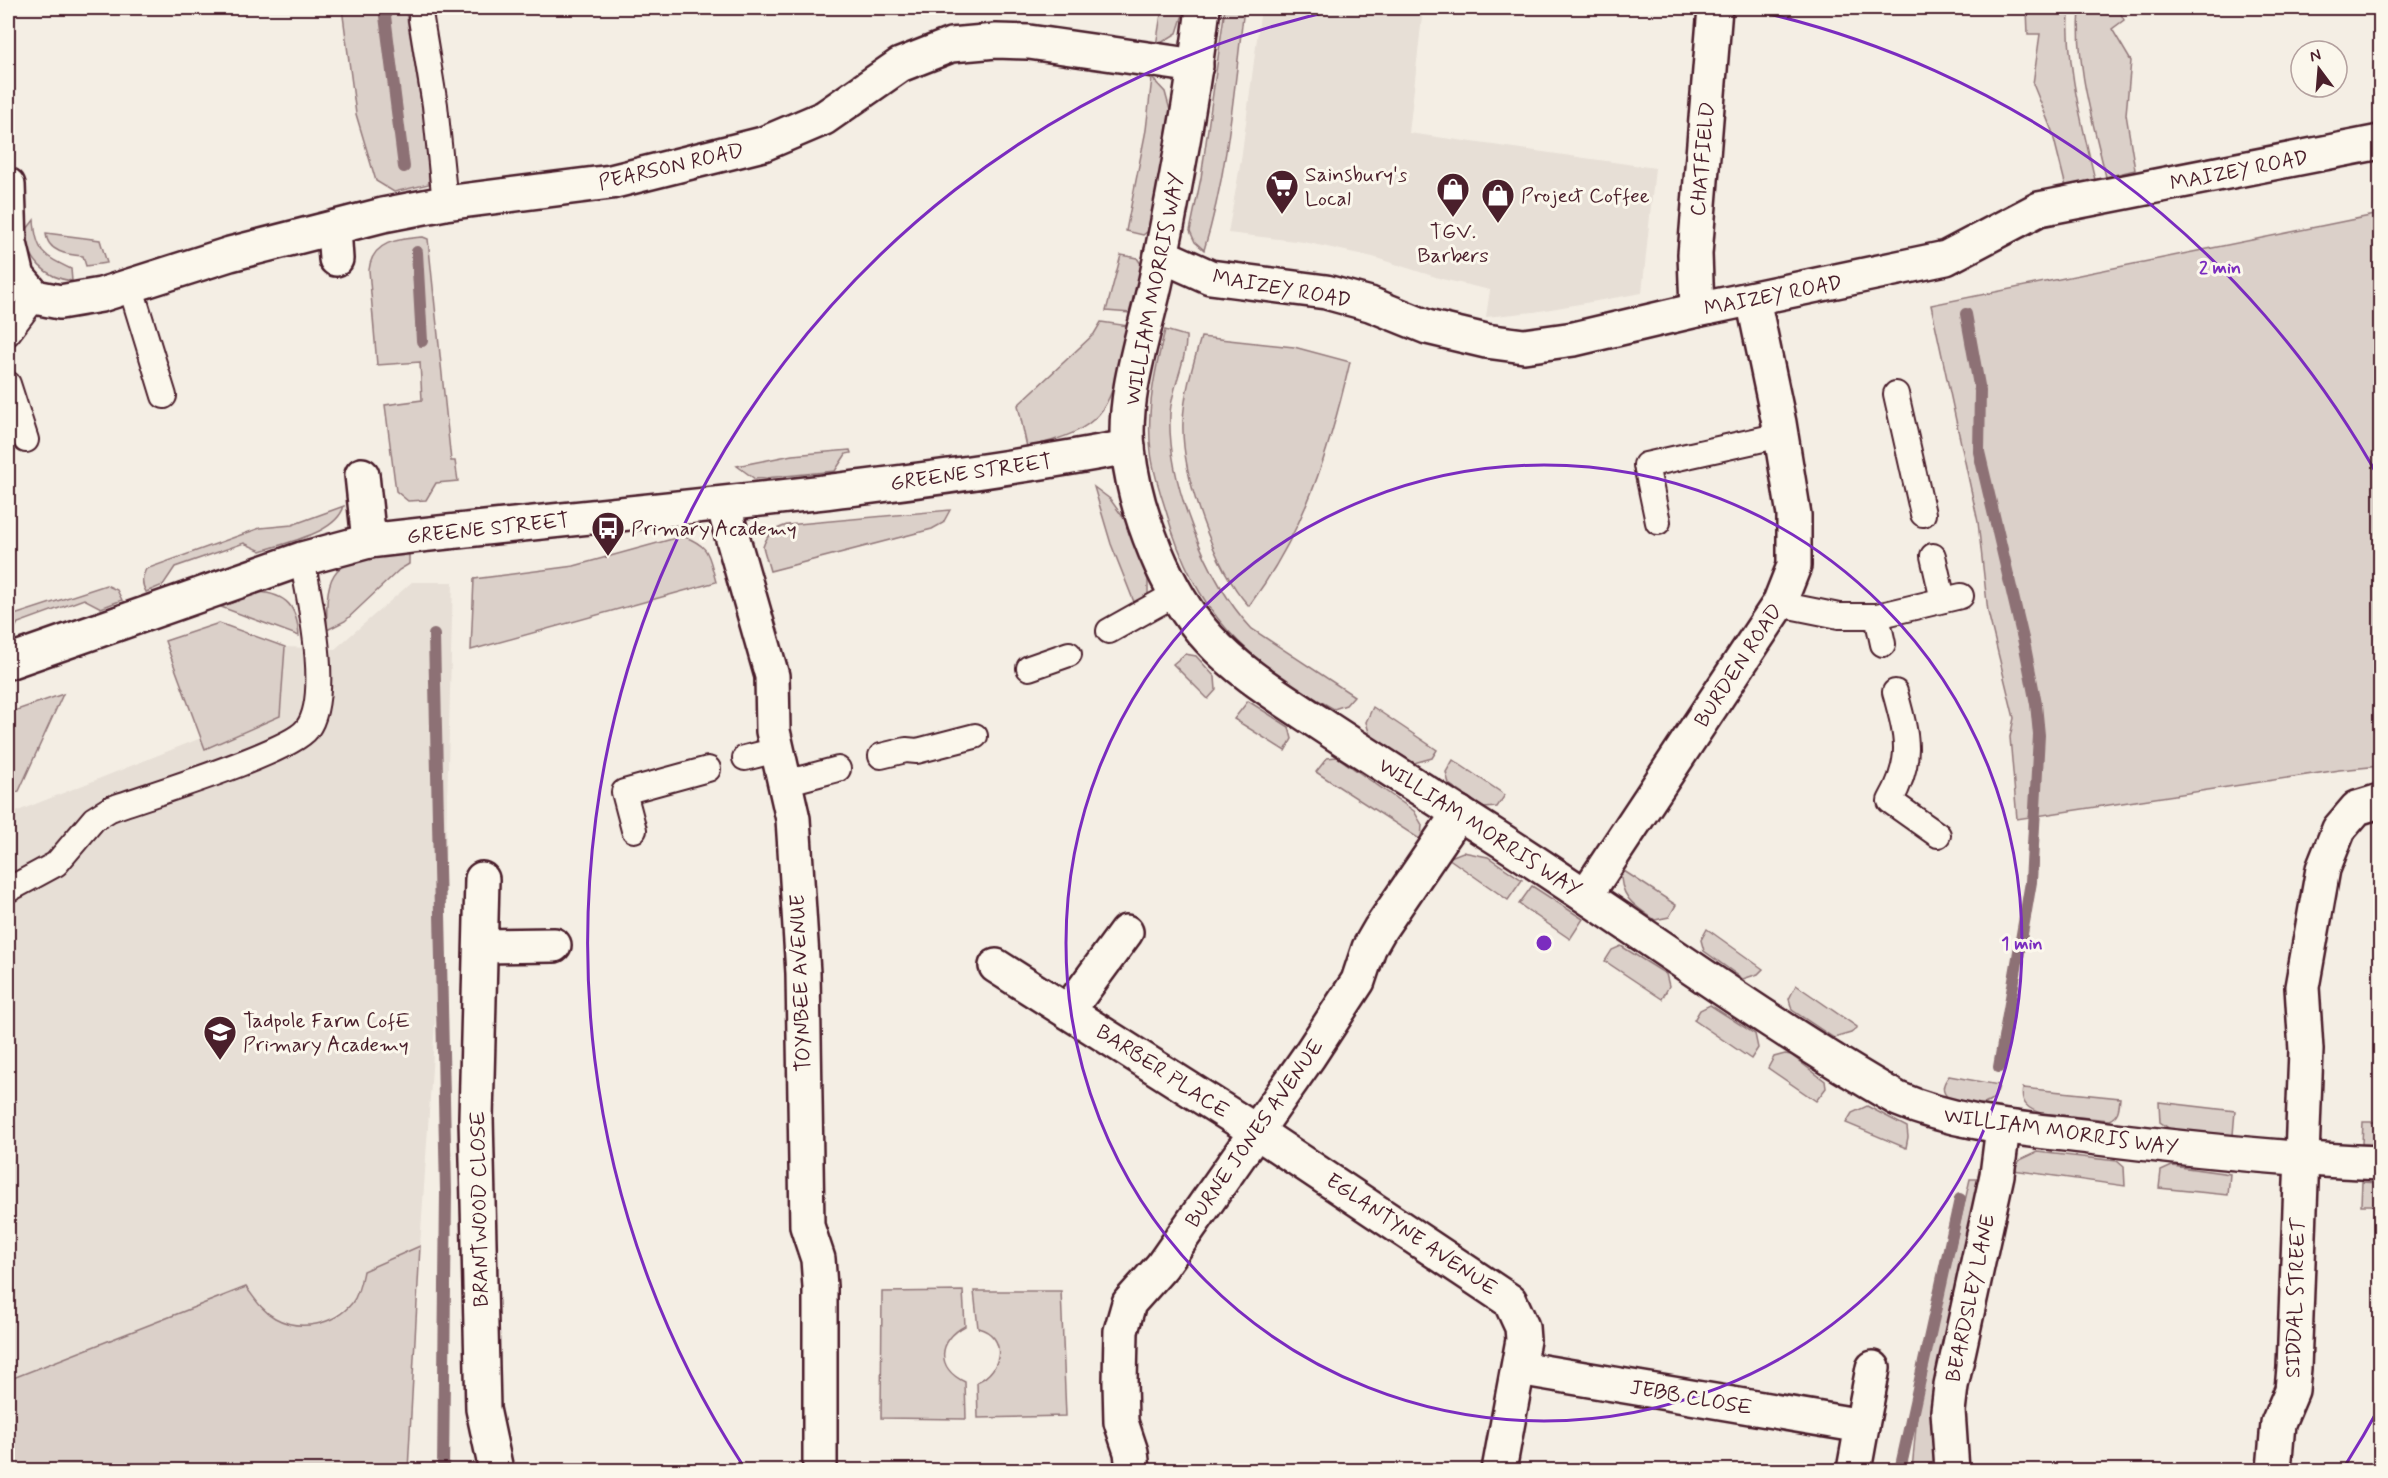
<svg xmlns="http://www.w3.org/2000/svg" width="2388" height="1478" viewBox="0 0 2388 1478" font-family="Mynerve,sans-serif">
<rect width="100%" height="100%" fill="#f4eee4"/>
<filter id="ink" filterUnits="userSpaceOnUse"><feTurbulence type="fractalNoise" baseFrequency=".0167" numOctaves="2"/><feDisplacementMap in="SourceGraphic" scale="12" xChannelSelector="R" yChannelSelector="G"/><feConvolveMatrix kernelMatrix="1 2 1 2 8 2 1 2 1" color-interpolation-filters="sRGB"/></filter>
<g filter="url(#ink)">
<g fill="#e7dfd6">
<polygon points="1261,8 1423,8 1409,133 1655,168 1642,293 1534,312 1486,317 1490,290 1442,279 1373,257 1304,242 1228,233 1241,160"/>
<polygon points="412,582 453,582 445,876 420,1246 363,1271 353,1302 326,1322 309,1326 291,1324 275,1318 261,1308 246,1287 8,1380 8,815 201,738 205,749 280,716 285,647 335,649"/>
</g>
<g fill="#dbd0c9" stroke="#92787a" stroke-width="1.5">
<polygon points="342,8 416,8 406,12 427,139 429,184 394,192 376,181 356,114"/>
<polygon points="1162,8 1185,8 1177,33 1156,46"/>
<path d="M1225 8H1244C1234 89 1228 172 1204 250L1195 242 1190 231 1201 178Z"/>
<path d="M2027 8H2069C2066 67 2082 122 2095 180L2066 187 2052 131 2033 84 2040 34H2028Z"/>
<path d="M2080 8H2118L2124 20 2112 29 2131 61 2126 114 2135 170 2106 177C2093 121 2075 65 2080 8Z"/>
<polygon points="1152,78 1165,92 1170,110 1151,229 1143,235 1126,231 1146,130"/>
<polygon points="2380,214 2380,766 2339,770 2017,819 2010,737 2014,718 1988,612 1978,522 1931,305"/>
<path d="M34 220C36 252 44 256 71 269L72 281C44 278 29 259 24 233Z"/>
<path d="M46 233 100 240 107 263 86 266 83 256C68 255 47 252 46 233Z"/>
<path d="M423 237 428 239 451 461H455L458 481 436 483 426 500 408 501 396 491 385 405 422 400 420 362 377 365 369 270C372 241 398 239 423 237Z"/>
<polygon points="1121,255 1137,258 1143,267 1131,313 1106,311"/>
<path d="M1101 322 1129 326C1109 404 1114 428 1027 447L1018 405 1094 334Z"/>
<path d="M1165 330 1186 336C1187 360 1172 387 1170 413 1167 481 1206 580 1252 629L1354 696 1346 705 1334 709C1246 662 1194 611 1167 514 1161 494 1153 473 1151 452 1146 411 1155 370 1165 330Z"/>
<path d="M1201 337 1294 347 1350 362C1328 455 1306 528 1249 606 1214 568 1181 474 1183 422 1184 393 1193 365 1201 337Z"/>
<polygon points="850,450 851,453 846,454 835,471 755,479 737,466 792,455"/>
<polygon points="1094,487 1110,499 1125,520 1148,580 1148,598 1136,607 1111,544"/>
<path d="M344 506C336 534 286 542 261 551L244 543 175 567 163 585 146 592C141 583 142 577 146 569L260 528 292 525Z"/>
<path d="M950 510 943 523 932 529 770 571 763 547C767 534 774 529 787 525Z"/>
<path d="M683 536C711 547 708 554 716 582L471 650 474 579 574 566Z"/>
<path d="M409 553V564L399 570 345 621 327 630C324 553 342 564 409 553Z"/>
<polygon points="106,585 117,590 122,600 101,608 84,599 18,623 8,639 8,617"/>
<path d="M258 592C287 594 297 607 299 636L221 607Z"/>
<polygon points="219,623 285,647 280,716 205,749 165,641"/>
<polygon points="1185,654 1196,656 1215,677 1216,690 1208,699 1173,664"/>
<polygon points="63,694 19,791 8,796 8,713"/>
<polygon points="1248,701 1289,727 1292,739 1285,751 1234,719"/>
<polygon points="1373,707 1437,750 1432,758 1414,763 1370,736 1366,722"/>
<polygon points="1337,757 1414,811 1422,825 1421,840 1316,772 1327,758"/>
<polygon points="1453,760 1505,795 1497,807 1484,808 1449,784 1446,772"/>
<polygon points="1463,852 1488,857 1522,880 1508,900 1448,858"/>
<path d="M1621 869 1676 905 1669 917 1655 920C1634 906 1619 897 1621 869Z"/>
<polygon points="1532,886 1583,919 1570,939 1519,904"/>
<polygon points="1707,929 1763,969 1758,974 1743,979 1704,951 1701,940"/>
<polygon points="1621,946 1666,974 1669,986 1662,999 1605,961 1612,950"/>
<polygon points="1796,985 1857,1027 1857,1028 1851,1033 1834,1038 1792,1010 1789,999"/>
<polygon points="1710,1005 1755,1034 1758,1048 1751,1059 1694,1020 1700,1010"/>
<polygon points="1785,1054 1791,1055 1825,1081 1826,1088 1816,1101 1768,1068 1774,1057"/>
<path d="M1949 1076 1999 1085C1994 1113 1970 1104 1949 1099 1941 1091 1942 1085 1949 1076Z"/>
<path d="M2023 1088 2120 1098C2119 1108 2119 1116 2109 1120L2041 1113C2028 1109 2020 1103 2023 1088Z"/>
<polygon points="2159,1102 2235,1111 2233,1135 2170,1129 2160,1122"/>
<polygon points="1867,1106 1907,1127 1908,1137 1906,1148 1846,1123 1852,1113"/>
<polygon points="2363,1122 2380,1122 2380,1145 2362,1144"/>
<polygon points="2037,1152 2117,1161 2124,1167 2125,1186 2013,1170 2020,1160"/>
<polygon points="2172,1166 2230,1174 2228,1195 2159,1188 2161,1171"/>
<polygon points="1970,1179 1981,1179 1940,1470 1912,1470 1918,1404"/>
<polygon points="2362,1182 2380,1183 2380,1205 2361,1205"/>
<path d="M420 1246 408 1470H8V1380L246 1287C255 1299 262 1311 275 1318 300 1332 334 1325 352 1303 359 1294 361 1281 363 1271Z"/>
<path d="M963 1291 965 1326C938 1340 935 1368 965 1382L966 1419 881 1418 882 1292Z"/>
<path d="M974 1291H1061L1066 1416 978 1418 977 1382C1003 1371 1008 1336 978 1328Z"/>
</g>
<g fill="none" stroke-linecap="round" stroke-linejoin="round">
<g stroke="#8d7174" stroke-width="12">
<polyline points="384,8 404,167"/>
<polyline points="417,252 422,341"/>
<polyline points="1966,314 1980,391 1979,452 2025,647 2036,704 2039,735 2031,882 1999,1067"/>
<polyline points="434,635 446,1192 443,1470"/>
<polyline points="1900,1470 1960,1199"/>
</g>
<defs>
<g id="lane">
<polyline points="421,19 435,105 445,203"/>
<polyline points="130,285 164,396"/>
<polyline points="8,333 35,297"/>
<polyline points="8,384 26,440"/>
<polyline points="1896,394 1923,514"/>
<polyline points="1658,522 1646,465 1781,435"/>
<polyline points="1933,556 1943,600"/>
<polyline points="1779,604 1839,616 1877,616 1961,596"/>
<polyline points="1877,616 1883,644"/>
<polyline points="1109,631 1177,593"/>
<polyline points="1029,668 1069,654"/>
<path d="M1895 692C1907 736 1914 759 1890 801L1938 835"/>
<polyline points="881,756 906,750 917,751 975,736"/>
<polyline points="745,758 777,750"/>
<polyline points="785,783 838,769"/>
<polyline points="634,830 624,792 708,769"/>
<path d="M8 890 56 864 94 819 110 809C146 796 289 753 307 729 332 696 309 597 302 559"/>
</g>
<g id="street">
<polyline points="8,185 10,243 18,277 35,297 60,302 101,295 230,254 383,215 445,203 611,182 763,144 824,118 900,65 951,45 996,41 1029,42 1196,66"/>
<polyline points="334,228 336,259"/>
<polyline points="1161,255 1210,277 1326,292 1370,304 1427,327 1486,341 1524,346 1574,339 1697,310 1946,258 2039,209 2380,142"/>
<polyline points="1697,310 1695,254 1715,8"/>
<polyline points="362,475 369,541"/>
<polyline points="723,504 772,676 773,731 793,819 803,973 807,1226 818,1259 820,1287 820,1470"/>
<polyline points="482,879 476,1118 482,1369 483,1409 496,1470"/>
<polyline points="1586,895 1779,604 1794,566 1794,515 1779,423 1753,299"/>
<polyline points="482,946 554,945"/>
<polyline points="996,966 1257,1132 1510,1301 1522,1327 1523,1340 1499,1470"/>
<polyline points="1068,1011 1126,932"/>
<polyline points="1519,1368 1862,1426 1873,1368"/>
<polyline points="1133,1470 1131,1452 1121,1422 1120,1382 1121,1331 1129,1303 1162,1266 1309,1056 1358,981 1369,948 1380,929 1459,813"/>
<polyline points="1854,1470 1862,1426"/>
<polyline points="1952,1470 1948,1411 1951,1386 1997,1175 2003,1127"/>
<polyline points="2274,1470 2278,1423 2292,1390 2294,1368 2306,1050 2302,987 2323,869 2339,829 2357,808 2380,801"/>
</g>
<g id="secondary">
<path d="M1203 8C1192 99 1175 190 1156 280 1145 332 1122 396 1128 449 1135 512 1166 593 1209 639 1240 673 1279 696 1316 721 1378 762 1441 802 1504 842 1636 927 1762 1021 1898 1099 1959 1125 2025 1129 2090 1137 2186 1149 2283 1159 2380 1163"/>
<path d="M8 662 302 559 369 541C622 511 877 494 1128 447"/>
</g>
</defs>
<use href="#lane" stroke="#4a1f2b" stroke-width="28"/>
<use href="#street" stroke="#4a1f2b" stroke-width="38"/>
<use href="#secondary" stroke="#4a1f2b" stroke-width="38"/>
<use href="#lane" stroke="#fbf7ec" stroke-width="24"/>
<use href="#street" stroke="#fbf7ec" stroke-width="33"/>
<use href="#secondary" stroke="#fbf7ec" stroke-width="33"/>
</g>
</g>
<g fill="none" stroke="#7b2cbf" stroke-width="3">
<circle cx="1544" cy="943" r="478"/>
<path d="M2380 1406A956 956 0 0 1 2346 1464M742 1464A956 956 0 0 1 1345 8M1743 8A956 956 0 0 1 2380 480"/>
</g>
<defs>
<symbol id="supermarket-pin" viewBox="-11 -11 22 30"><path d="M0 17L-7.5 6A9.5 9.5 0 1 1 7.5 6Z" fill="#4a1f2b" stroke="#fbf7ec"/><path d="M-6-5.5h2.5l.6 2H6L4.5 2H-2.5L-4.4-4H-6ZM-1.5 3.2a1.3 1.3 0 1 0 .1 0ZM3 3.2a1.3 1.3 0 1 0 .1 0Z" fill="#fff"/></symbol>
<symbol id="shop-pin" viewBox="-11 -11 22 30"><path d="M0 17L-7.5 6A9.5 9.5 0 1 1 7.5 6Z" fill="#4a1f2b" stroke="#fbf7ec"/><path d="M-5-2.5h2.3a2.7 3.5 0 0 1 5.4 0H5L5.5 6h-11ZM-1.5-2.5h3a1.5 2.3 0 0 0-3 0Z" fill="#fff"/></symbol>
<symbol id="bus-pin" viewBox="-11 -11 22 30"><path d="M0 17L-7.5 6A9.5 9.5 0 1 1 7.5 6Z" fill="#4a1f2b" stroke="#fbf7ec"/><path d="M-5-6H5V4H4V6H2V4H-2V6H-4V4H-5ZM-3.5-4V0h7V-4ZM-3.5 1.2v1.5H-2V1.2ZM2 1.2v1.5H3.5V1.2Z" fill="#fff"/></symbol>
<symbol id="school-pin" viewBox="-11 -11 22 30"><path d="M0 17L-7.5 6A9.5 9.5 0 1 1 7.5 6Z" fill="#4a1f2b" stroke="#fbf7ec"/><path d="M0-5L7-2L0 1L-7-2ZM-4 1L0 2.5L4 1V4Q0 6-4 4Z" fill="#fff"/></symbol>
</defs>
<g fill-rule="evenodd">
<use href="#supermarket-pin" x="1263" y="167" width="38" height="52"/>
<use href="#shop-pin" x="1434" y="170" width="38" height="52"/>
<use href="#shop-pin" x="1479" y="176" width="38" height="52"/>
<use href="#bus-pin" x="589" y="509" width="38" height="52"/>
<use href="#school-pin" x="201" y="1013" width="38" height="52"/>
</g>
<g text-anchor="middle" stroke-width="6" stroke-linejoin="round" paint-order="stroke">
<g font-size="21" fill="#4a1f2b" stroke="#fbf7ec">
<text transform="translate(1702 159) rotate(-85)" y="7">CHATFIELD</text>
<text transform="translate(671 166) rotate(-13)" y="7">PEARSON ROAD</text>
<text transform="translate(2239 170) rotate(-11)" y="7">MAIZEY ROAD</text>
<text transform="translate(1282 288) rotate(10)" y="7">MAIZEY ROAD</text>
<text transform="translate(1154 289) rotate(-79)" y="7">WILLIAM MORRIS WAY</text>
<text transform="translate(1773 295) rotate(-11)" y="7">MAIZEY ROAD</text>
<text transform="translate(971 472) rotate(-8)" y="7">GREENE STREET</text>
<text transform="translate(488 528) rotate(-6)" y="7">GREENE STREET</text>
<text transform="translate(1738 665) rotate(-57)" y="7">BURDEN ROAD</text>
<text transform="translate(1480 827) rotate(33)" y="7">WILLIAM MORRIS WAY</text>
<text transform="translate(800 983) rotate(-92)" y="7">TOYNBEE AVENUE</text>
<text transform="translate(1163 1071) rotate(33)" y="7">BARBER PLACE</text>
<text transform="translate(2061 1131) rotate(8)" y="7">WILLIAM MORRIS WAY</text>
<text transform="translate(1254 1133) rotate(-55)" y="7">BURNE JONES AVENUE</text>
<text transform="translate(479 1209) rotate(-91)" y="7">BRANTWOOD CLOSE</text>
<text transform="translate(1412 1234) rotate(34)" y="7">EGLANTYNE AVENUE</text>
<text transform="translate(1970 1298) rotate(-78)" y="7">BEARDSLEY LANE</text>
<text transform="translate(2295 1298) rotate(-88)" y="7">SIDDAL STREET</text>
<text transform="translate(1691 1397) rotate(10)" y="7">JEBB CLOSE</text>
</g>
<g font-size="21" fill="#4a1f2b" stroke="#fbf7ec" text-anchor="start">
<text x="1305" y="181">Sainsbury's<tspan x="1305" dy="24">Local</tspan></text>
<text x="1521" y="202">Project Coffee</text>
<text x="1453" y="238" text-anchor="middle">TGV.<tspan x="1453" dy="24">Barbers</tspan></text>
<text x="631" y="535">Primary Academy</text>
<text x="243" y="1027">Tadpole Farm CofE<tspan x="243" dy="24">Primary Academy</tspan></text>
</g>
</g>
<circle cx="1544" cy="943" r="9" fill="#7b2cbf" stroke="#fbf7ec" stroke-width="3"/>
<g font-size="18" text-anchor="middle" font-weight="bold" fill="#7b2cbf" stroke="#fbf7ec" stroke-width="6" stroke-linejoin="round" paint-order="stroke">
<text x="2220" y="273">2 min</text>
<text x="2022" y="949">1 min</text>
</g>
<rect width="2388" height="1478" fill="none" stroke="#fbf7ec" stroke-width="30"/>
<rect x="15" y="15" width="2358" height="1448" fill="none" stroke="#4a1f2b" stroke-width="2" filter="url(#ink)"/>
<g transform="translate(2319 69) rotate(344)"><circle r="28" fill="#fbf7ec" stroke="#b4a19f" stroke-width="1.5"/>
<path d="M0-4.5L10 22L0 15L-10 22Z" fill="#4a1f2b"/>
<text y="-9" font-size="16" font-weight="bold" text-anchor="middle" fill="#4a1f2b">N</text>
</g>
</svg>
